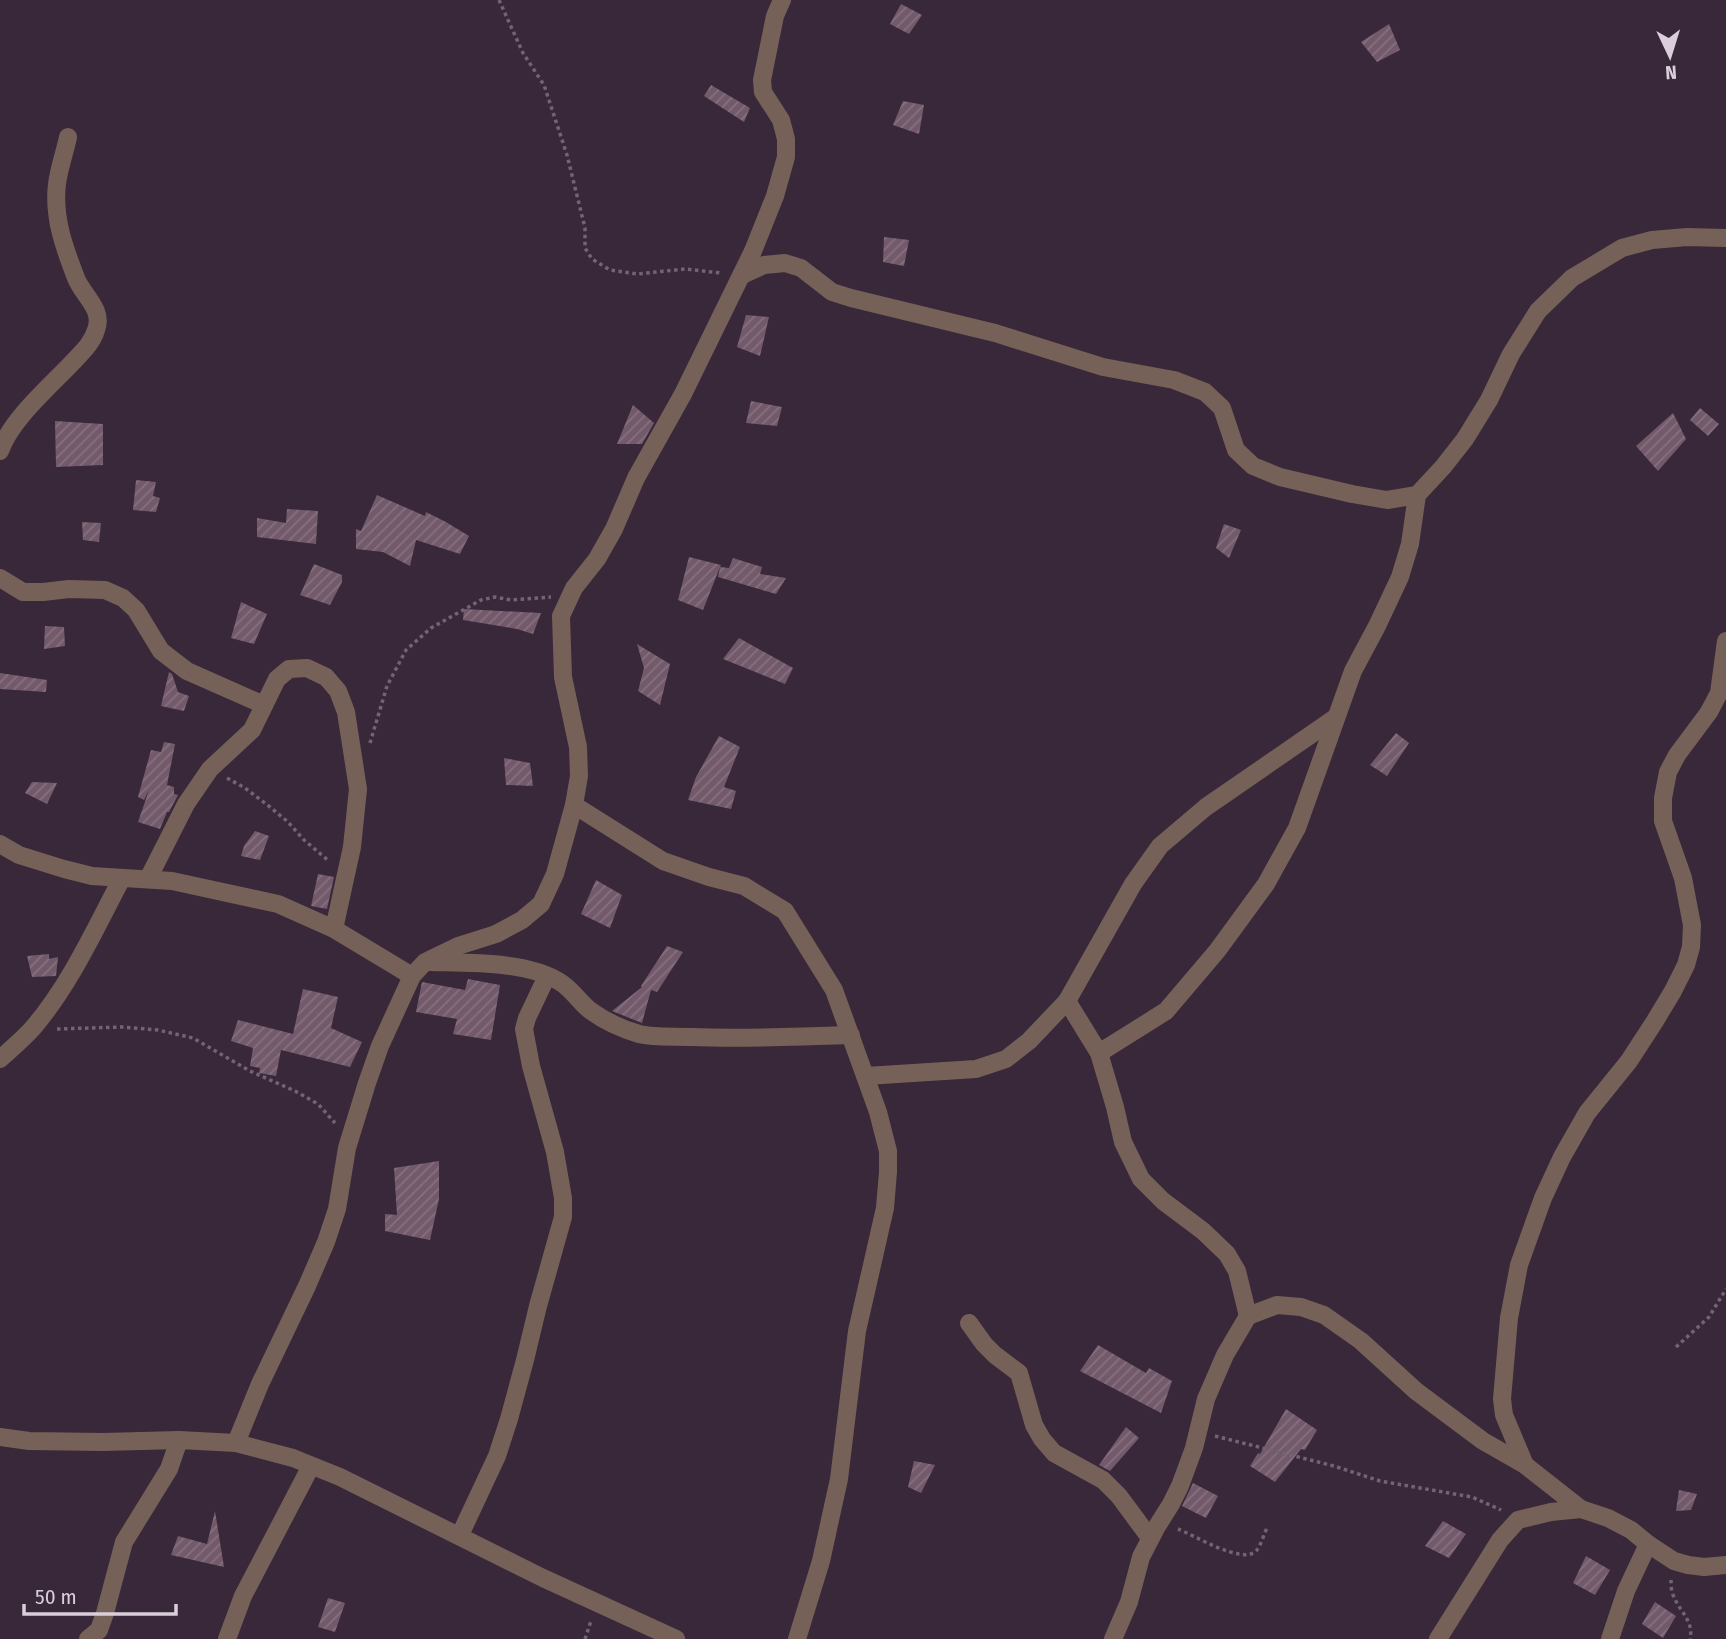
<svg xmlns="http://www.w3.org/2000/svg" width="1726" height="1639" viewBox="0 0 1726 1639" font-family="'Fira Sans Condensed',sans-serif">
<defs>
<pattern id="building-hatch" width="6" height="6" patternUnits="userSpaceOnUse" patternTransform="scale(1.75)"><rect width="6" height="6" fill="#725a6a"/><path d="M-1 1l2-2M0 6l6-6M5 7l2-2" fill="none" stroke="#86707f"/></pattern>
</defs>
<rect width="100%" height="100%" fill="#38283a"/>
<g fill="url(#building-hatch)">
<polygon points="901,4 922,15 909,34 890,24"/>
<polygon points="1389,24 1400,50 1377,62 1361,42"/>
<polygon points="711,85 750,108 744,122 704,96"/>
<polygon points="903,101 924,105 919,134 893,125"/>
<polygon points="884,237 909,240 904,266 883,262"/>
<polygon points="746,315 769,317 760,356 737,347"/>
<polygon points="751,401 782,407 777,426 746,423"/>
<polygon points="633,405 654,423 642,444 617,444"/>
<polygon points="1700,408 1719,424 1708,436 1690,420"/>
<polygon points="1673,413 1686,439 1658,471 1636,446"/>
<polygon points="55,421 103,424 103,465 56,467"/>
<polygon points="136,480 156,482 153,496 160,498 156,512 133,510"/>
<polygon points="377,495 425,516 426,512 446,522 469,536 460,554 416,540 410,566 383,552 356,549 356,529 361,531"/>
<polygon points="287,509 318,511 316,544 257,537 257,518 286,523"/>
<polygon points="82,522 101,523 99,542 83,540"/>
<polygon points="1224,524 1241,530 1229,558 1216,548"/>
<polygon points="689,557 721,565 720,567 729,568 733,558 762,567 760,574 786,578 776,594 718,577 720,567 703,610 678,600"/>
<polygon points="314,564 342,575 342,582 330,605 300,595"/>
<polygon points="241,602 267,614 254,644 231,638"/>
<polygon points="464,609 541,613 533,634 517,629 463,620"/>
<polygon points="45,626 64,627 65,646 44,649"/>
<polygon points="739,638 793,668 785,684 723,659"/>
<polygon points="637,644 670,664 660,705 638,691 644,668"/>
<polygon points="169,672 172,674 178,692 189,696 184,711 161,706"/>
<polygon points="0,673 47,680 46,692 0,689"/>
<polygon points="1396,733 1409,743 1387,776 1370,765"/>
<polygon points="719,736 740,747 724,787 736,791 731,809 688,800 696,777"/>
<polygon points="164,742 175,744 167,785 174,787 174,794 178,795 169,812 167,812 160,829 138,822 149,790 144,800 138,797 151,750 161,752"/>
<polygon points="504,758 530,763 533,786 506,785"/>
<polygon points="32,782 57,783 47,804 25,793"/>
<polygon points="255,831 269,836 260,860 241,856 244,846"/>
<polygon points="318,874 334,877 327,909 311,906"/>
<polygon points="596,880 622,895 610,928 581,914"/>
<polygon points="667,946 683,952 657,992 651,990 642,1023 612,1011 642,987 641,986"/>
<polygon points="49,954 49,959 58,957 56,976 32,977 27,956"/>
<polygon points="468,979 500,985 491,1040 453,1034 457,1019 416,1012 422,982 465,990"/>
<polygon points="303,989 338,997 331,1028 362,1042 350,1067 281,1050 276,1076 259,1073 260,1068 250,1066 253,1048 231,1041 238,1020 293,1034"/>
<polygon points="439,1161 439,1199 430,1240 385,1231 385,1214 397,1215 394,1168"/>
<polygon points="1098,1345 1146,1373 1149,1368 1172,1381 1161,1413 1080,1371"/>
<polygon points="1286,1409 1317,1430 1305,1450 1301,1449 1275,1482 1250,1466 1258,1453 1260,1454"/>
<polygon points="1126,1427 1139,1438 1110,1471 1099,1465"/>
<polygon points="914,1461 935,1465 921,1493 908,1487"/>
<polygon points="1193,1483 1218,1496 1206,1518 1182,1506"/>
<polygon points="1679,1490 1697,1494 1691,1510 1676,1511"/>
<polygon points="215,1511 224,1567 171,1555 178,1536 207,1544"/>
<polygon points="1443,1521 1466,1534 1449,1558 1425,1546"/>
<polygon points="1586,1556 1610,1570 1595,1595 1573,1583"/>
<polygon points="328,1598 345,1603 335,1632 318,1627"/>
<polygon points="1655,1602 1676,1616 1663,1638 1642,1624"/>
</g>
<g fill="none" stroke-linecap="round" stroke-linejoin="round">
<g stroke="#736474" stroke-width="3.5" stroke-dasharray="3.5 3.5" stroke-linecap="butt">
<polyline points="499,0 523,53 544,85 567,155 585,228 585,248 592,259 610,270 637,274 685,269 721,273"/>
<polyline points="370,743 387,686 406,650 431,628 481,600 495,597 511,600 551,597"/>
<polyline points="227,778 245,788 270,807 288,822 304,840 329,861"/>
<polyline points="57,1029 122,1027 158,1030 193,1038 250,1071 295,1091 318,1104 335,1123"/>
<polyline points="1676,1347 1709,1317 1726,1289"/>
<polyline points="1215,1436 1334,1466 1380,1481 1472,1497 1501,1510"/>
<path d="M1178 1529C1194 1535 1242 1565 1256 1551 1261 1546 1264 1533 1268 1526"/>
<path d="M1671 1580C1671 1585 1671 1592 1674 1597 1680 1612 1694 1621 1690 1639"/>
<polyline points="585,1639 591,1621"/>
</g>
<g stroke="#766159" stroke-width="18">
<polyline points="742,275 764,265 785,263 801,268 832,292 851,298 995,333 1103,367 1174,380 1205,392 1222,408 1236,450 1253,466 1280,477 1352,494 1387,500 1417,495 1443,467 1465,439 1489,400 1511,354 1538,311 1572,278 1622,248 1652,240 1687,237 1726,238"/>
<path d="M0 451C11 420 48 388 71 364 80 354 92 344 96 330 104 309 83 296 76 278 64 247 53 217 57 184 59 168 65 152 68 137"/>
<polyline points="0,578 23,592 43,592 69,589 105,590 123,598 136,610 161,651 187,671 264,705"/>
<polyline points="574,805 663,861 709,877 744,886 785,911 834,990 878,1112 888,1151 888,1172 885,1208 857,1331 839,1479 821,1561 797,1639"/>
<polyline points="0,844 19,855 64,869 92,876 172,881 278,904 334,929 412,976"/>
<polyline points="148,879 186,804 210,769 252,730 277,679 289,669 307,668 326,677 338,691 346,712 358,789 352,847 334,929"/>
<path d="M430 962C469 963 527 961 560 982 573 990 580 1003 591 1011 606 1022 622 1029 639 1034 655 1038 675 1036 692 1037 745 1039 798 1037 851 1035"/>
<polyline points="1067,1001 1099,1053 1115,1107 1123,1142 1141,1179 1163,1201 1203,1231 1227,1254 1237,1271 1248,1316"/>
<polyline points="1099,1053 1166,1011 1217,951 1266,884 1297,828 1353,671 1377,626 1400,577 1410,544 1417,495"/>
<path d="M0 1059C11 1049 22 1040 32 1029 70 985 95 929 122 878"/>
<polyline points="866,1076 976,1069 1006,1059 1029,1041 1067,1001 1133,884 1160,846 1206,807 1335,718"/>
<polyline points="969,1323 984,1344 995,1355 1019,1373 1034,1425 1042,1439 1054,1453 1103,1480 1119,1496 1150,1538"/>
<polyline points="0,1437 29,1441 103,1442 179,1440 236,1443 293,1458 340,1477 543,1578 676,1639"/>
<polyline points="236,1443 260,1384 307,1286 326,1242 337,1209 347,1148 367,1083 380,1046 412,976 425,962 458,946 496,934 522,920 541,904 555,874 574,805 579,776 578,747 563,677 561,616 574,588 597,559 614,529 636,478 683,394 753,251 775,196 786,157 786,139 781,120 763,92 762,80 775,16 782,0"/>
<polyline points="1525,1465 1504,1415 1502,1399 1509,1318 1519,1265 1543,1198 1562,1157 1587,1113 1629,1061 1655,1021 1673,991 1686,965 1691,947 1692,925 1683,878 1663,821 1663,798 1668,772 1677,755 1709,712 1719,693 1726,641"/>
<polyline points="460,1535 497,1456 509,1419 525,1360 538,1306 563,1217 563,1198 555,1152 531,1066 524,1029 527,1018 547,976"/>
<polyline points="88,1639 99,1630 105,1613 124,1542 169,1469 179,1440"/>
<polyline points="227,1639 243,1596 311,1466"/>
<polyline points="1113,1639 1129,1602 1141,1557 1156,1528 1171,1504 1180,1486 1194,1448 1206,1399 1225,1355 1248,1316 1277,1305 1301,1307 1324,1315 1361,1341 1416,1391 1483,1441 1525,1465 1581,1509"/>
<polyline points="1438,1639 1500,1540 1518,1520 1551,1512 1581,1509 1608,1518 1631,1530 1648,1544 1674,1561 1688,1565 1704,1567 1726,1565"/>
<polyline points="1610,1639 1626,1591 1648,1544"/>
</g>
</g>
<g transform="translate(1670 56) rotate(176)" stroke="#38283a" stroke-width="5" paint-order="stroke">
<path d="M0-5L12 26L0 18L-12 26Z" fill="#d9ceda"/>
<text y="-10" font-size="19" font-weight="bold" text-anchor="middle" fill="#d9ceda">N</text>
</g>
<path d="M24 1604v10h152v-10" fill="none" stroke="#d9ceda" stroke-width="3.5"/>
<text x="35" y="1604" font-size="21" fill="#d9ceda" stroke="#38283a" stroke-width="5" paint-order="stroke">50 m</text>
</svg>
